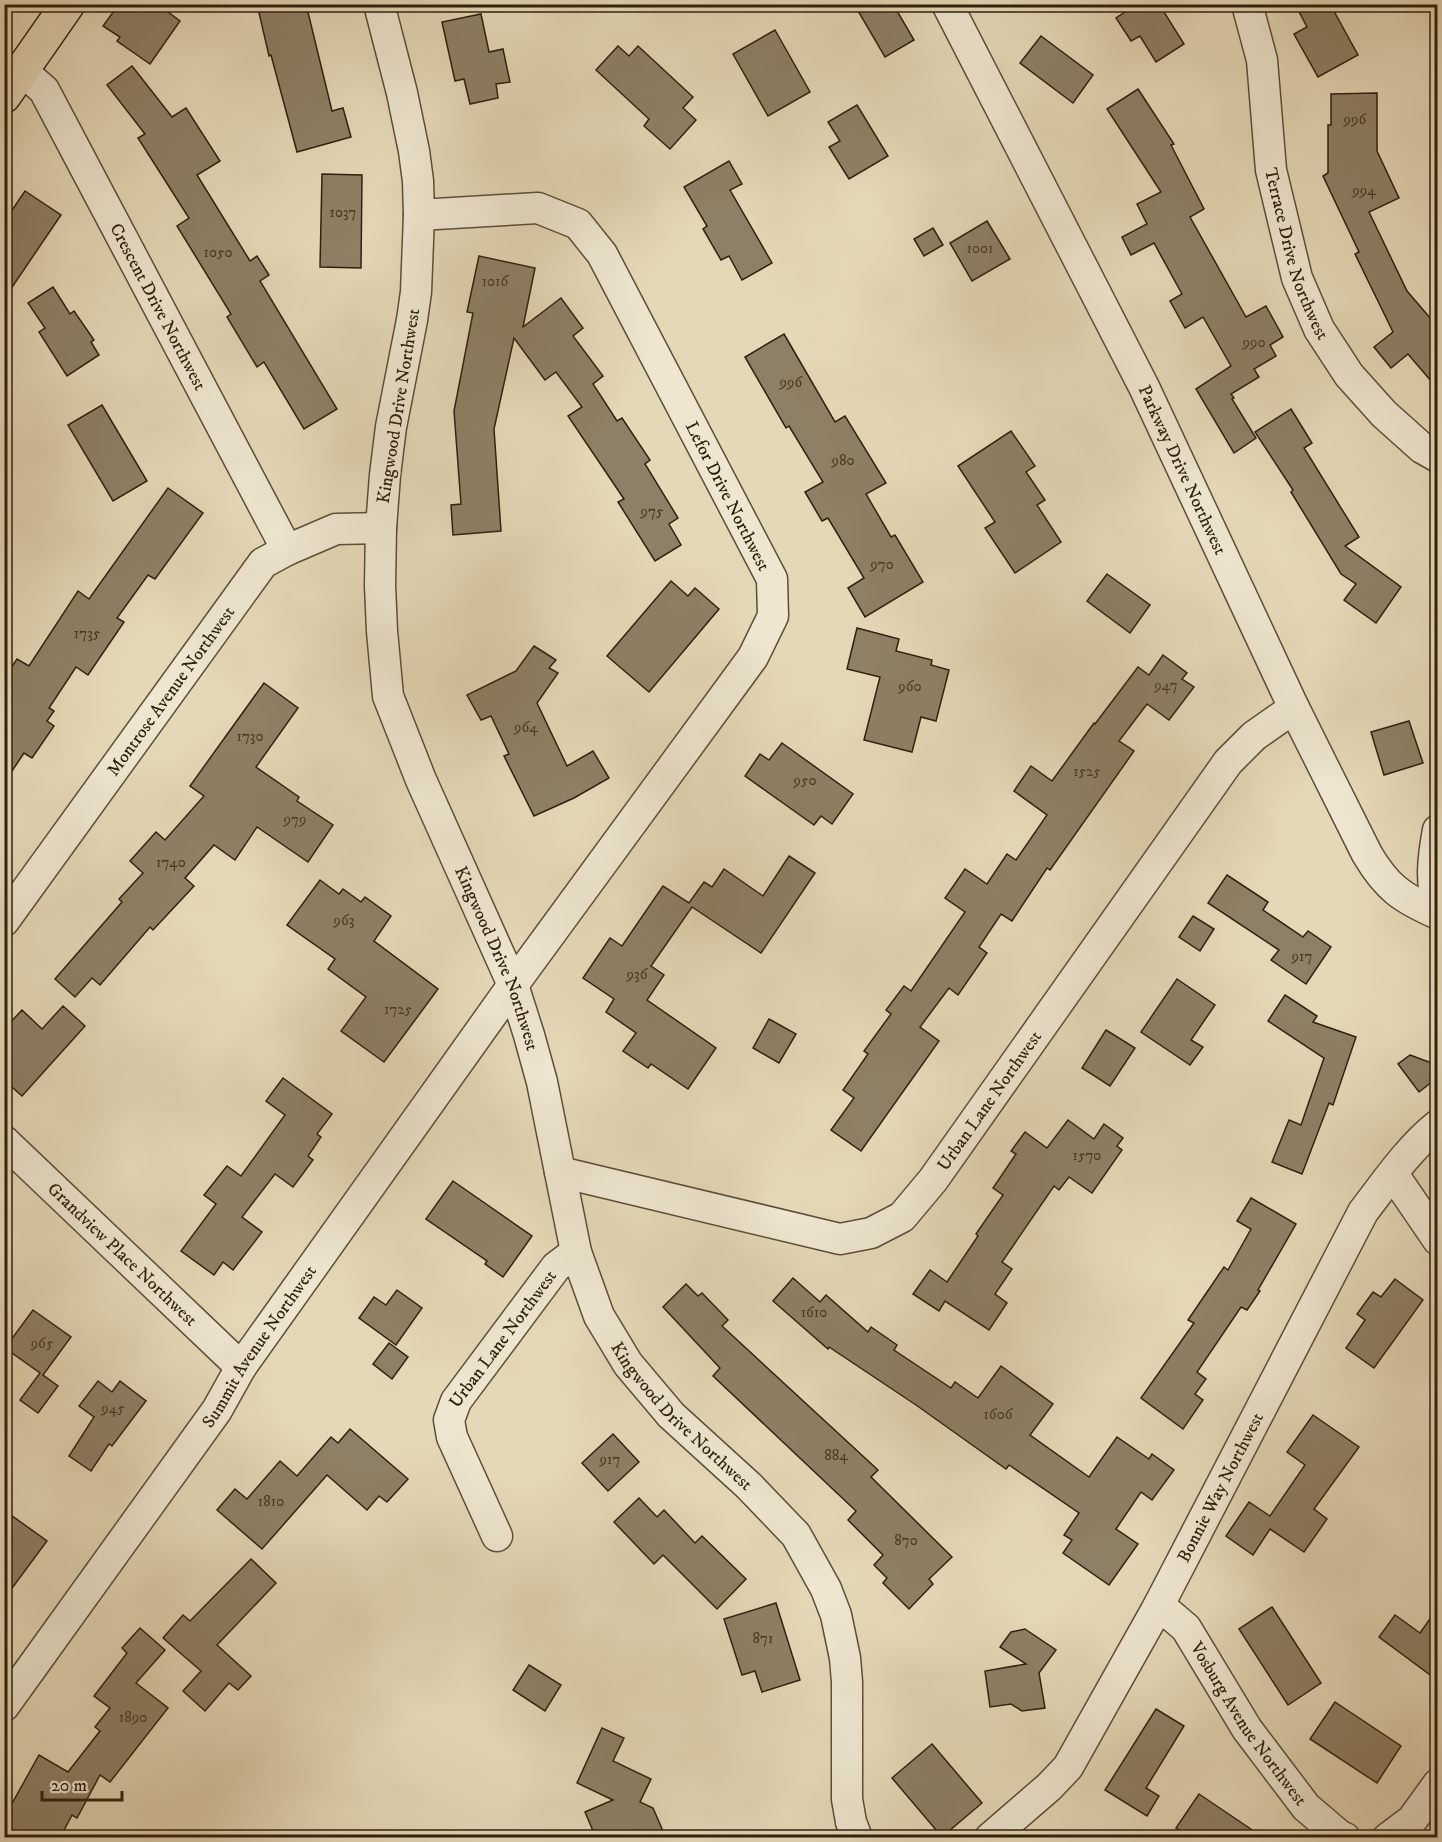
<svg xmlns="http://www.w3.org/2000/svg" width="1442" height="1842" viewBox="0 0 1442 1842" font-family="'IM FELL DW Pica',serif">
<rect width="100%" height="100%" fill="#e5d8b7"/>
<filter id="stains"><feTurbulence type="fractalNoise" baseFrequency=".00333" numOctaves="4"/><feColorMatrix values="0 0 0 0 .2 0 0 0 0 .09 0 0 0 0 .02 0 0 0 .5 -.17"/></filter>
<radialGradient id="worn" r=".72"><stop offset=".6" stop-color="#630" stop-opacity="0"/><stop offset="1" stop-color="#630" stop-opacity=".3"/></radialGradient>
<g fill="#8e8066" stroke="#2f200e" stroke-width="1.5">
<polygon points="119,4 157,4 180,21 150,64 117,41 120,37 103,26"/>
<polygon points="257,4 306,4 332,111 343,108 351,137 297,152 271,55 269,56"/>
<polygon points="854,4 893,4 914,40 885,57"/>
<polygon points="1137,4 1159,4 1184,44 1156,62 1140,36 1131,41 1116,18"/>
<polygon points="1295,4 1330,4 1358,55 1318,77 1294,34 1307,27"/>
<polygon points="481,14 489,52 503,49 510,82 496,84 498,98 470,104 464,79 455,81 442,22"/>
<polygon points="775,30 810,92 768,116 733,54"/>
<polygon points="1041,36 1093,75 1073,103 1020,63"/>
<polygon points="618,46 629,56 638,46 693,97 683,108 696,120 670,149 644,126 649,119 596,70"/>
<polygon points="132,66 172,117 186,108 220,161 197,175 250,261 257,256 269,275 260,281 337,409 304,429 264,362 257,367 227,317 231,314 177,226 189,218 138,138 145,134 107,85"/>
<polygon points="1138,89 1174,144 1171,145 1204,209 1190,217 1246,317 1266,306 1283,337 1270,345 1276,356 1254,369 1259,377 1231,394 1234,398 1232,399 1256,438 1234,453 1196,389 1231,366 1203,317 1185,328 1170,301 1182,294 1154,243 1131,255 1122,237 1147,224 1137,204 1161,192 1107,109"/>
<polygon points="1377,93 1377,151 1399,198 1369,212 1407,291 1437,326 1437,388 1408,354 1391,368 1374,347 1393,332 1355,254 1359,252 1323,176 1328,173 1328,125 1331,125 1331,94"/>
<polygon points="857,105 888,156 849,179 829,147 840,141 828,122"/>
<polygon points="729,161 742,184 730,190 772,263 742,280 729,256 721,260 703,229 707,226 684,187"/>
<polygon points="322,174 362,175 361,268 320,267"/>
<polygon points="25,191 61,215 4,299 4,222"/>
<polygon points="987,221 1010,259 972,281 950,243"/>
<polygon points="933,228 943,245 924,256 914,239"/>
<polygon points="479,256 535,268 523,327 561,298 583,328 573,336 603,376 593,384 617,421 622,418 650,460 645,464 678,518 669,524 681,545 655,561 618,502 624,499 568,416 582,407 556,372 545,380 514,338 494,429 501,531 453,535 451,505 461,504 454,411 473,313 467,312"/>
<polygon points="53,287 70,314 74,311 94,340 91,342 99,355 67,376 39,332 45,328 28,303"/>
<polygon points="784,334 835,422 845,416 886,483 866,494 891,537 895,535 923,582 865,617 848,588 864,578 828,518 822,521 805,492 823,482 789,426 786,428 745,357"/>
<polygon points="102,405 147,481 113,501 68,425"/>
<polygon points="1291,409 1312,443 1304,448 1359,537 1345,546 1401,587 1376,623 1344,600 1356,584 1341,574 1291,492 1293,490 1255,432"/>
<polygon points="1011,431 1035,466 1026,472 1045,500 1037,505 1061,542 1015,573 985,528 995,522 958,466"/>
<polygon points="168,488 203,513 155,579 148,575 117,618 124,622 88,675 76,667 49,708 54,711 47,721 54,726 32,758 24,753 4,783 4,678 17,659 29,666 78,591 89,599"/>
<polygon points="1107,574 1150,605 1130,633 1087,601"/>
<polygon points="671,581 688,596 695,588 719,609 649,692 607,656"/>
<polygon points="857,628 899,639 896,651 932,660 931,665 949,670 936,721 921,717 912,752 864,740 880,677 847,669"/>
<polygon points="534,646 556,660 549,668 558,673 537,703 567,766 593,751 609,778 574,798 534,816 504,756 509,754 491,716 481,720 467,695 516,671"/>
<polygon points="1163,655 1187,673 1182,679 1194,687 1169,720 1147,704 1119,741 1134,751 1050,870 1047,868 1012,921 1001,914 979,947 987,953 958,995 949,988 920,1027 939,1041 861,1151 831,1130 854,1098 843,1090 868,1054 864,1051 891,1014 886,1010 904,986 911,991 965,912 945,898 965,869 987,884 1007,854 1016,860 1047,815 1014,791 1031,766 1052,781 1094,723 1095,724 1138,667 1149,675"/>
<polygon points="264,683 298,708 256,767 299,797 297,801 333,825 308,862 257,827 235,860 214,845 185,878 194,886 153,930 150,927 100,985 92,978 75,997 55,979 122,902 119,899 143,873 130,861 156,832 165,840 204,796 190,786"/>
<polygon points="1409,721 1423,763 1384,775 1371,732"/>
<polygon points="782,743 853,794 832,824 821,816 814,825 745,776 760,754 769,760"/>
<polygon points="789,856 815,873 761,953 692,907 651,966 664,975 647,1000 716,1048 688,1089 651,1064 648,1068 623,1051 636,1033 606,1012 614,999 583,978 610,938 622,946 663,886 689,903 704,882 712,887 724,869 763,896"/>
<polygon points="1227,875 1268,902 1263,910 1303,937 1308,931 1331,947 1306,984 1271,960 1279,950 1208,903"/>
<polygon points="320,880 339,894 343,889 361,902 365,897 391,916 374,941 438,989 384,1062 341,1031 366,997 328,969 335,959 287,925"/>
<polygon points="1193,916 1214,929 1200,951 1179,937"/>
<polygon points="1177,979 1215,1005 1191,1040 1203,1047 1190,1065 1141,1032"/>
<polygon points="1285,995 1317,1016 1313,1022 1356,1037 1333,1105 1329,1103 1302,1174 1272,1162 1289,1120 1301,1125 1324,1058 1268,1021"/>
<polygon points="63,1006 85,1026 22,1096 4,1080 4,1029 22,1010 42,1029"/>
<polygon points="769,1019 796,1034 779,1063 753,1048"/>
<polygon points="1106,1030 1135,1048 1110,1086 1082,1068"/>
<polygon points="1410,1055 1437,1065 1437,1078 1419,1092 1398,1064"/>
<polygon points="283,1078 332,1114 317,1134 321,1137 308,1156 313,1160 293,1187 275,1174 242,1217 262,1232 233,1270 223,1262 214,1275 181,1251 216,1204 204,1195 227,1166 241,1176 285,1115 266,1101"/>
<polygon points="1068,1120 1094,1139 1104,1124 1123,1138 1117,1146 1122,1150 1092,1193 1069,1177 1059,1190 1054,1186 1002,1262 1012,1269 995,1294 1007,1303 989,1330 945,1301 939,1311 913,1294 930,1270 947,1282 978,1236 976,1234 1003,1195 993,1188 1016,1154 1011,1151 1025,1132 1047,1148"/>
<polygon points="453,1181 532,1236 503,1277 485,1264 487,1261 426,1219"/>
<polygon points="1251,1198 1296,1224 1258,1290 1260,1291 1247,1310 1241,1307 1197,1372 1206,1379 1195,1394 1203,1400 1183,1429 1141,1398 1194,1323 1188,1320 1224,1267 1228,1270 1251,1229 1237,1221"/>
<polygon points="793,1278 820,1302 826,1295 868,1332 871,1327 897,1345 894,1350 951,1388 955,1382 978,1398 1001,1366 1053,1404 1030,1435 1089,1477 1117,1437 1149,1459 1152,1454 1174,1470 1152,1500 1141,1492 1116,1529 1138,1544 1109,1585 1063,1553 1072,1540 1064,1535 1079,1513 1009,1465 1006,1469 916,1405 829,1347 828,1349 773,1301"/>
<polygon points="1395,1279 1423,1300 1374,1368 1346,1348 1365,1320 1357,1314 1373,1292 1381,1297"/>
<polygon points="686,1284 698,1296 702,1293 728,1320 722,1326 878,1470 871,1477 952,1557 929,1579 933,1584 909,1609 883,1583 887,1578 874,1565 883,1555 848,1520 856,1511 713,1376 720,1368 663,1307"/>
<polygon points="397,1290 422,1308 396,1345 359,1318 374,1297 386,1305"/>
<polygon points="33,1310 71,1337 43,1375 58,1386 38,1413 20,1400 40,1373 5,1348"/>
<polygon points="389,1343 408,1357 392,1379 373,1364"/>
<polygon points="98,1381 112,1392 120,1381 146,1401 112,1446 109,1444 91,1471 69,1456 94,1417 79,1406"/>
<polygon points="1313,1415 1359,1447 1314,1509 1327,1519 1304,1552 1270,1529 1253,1555 1226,1536 1249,1502 1270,1516 1305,1465 1287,1452"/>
<polygon points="350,1429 408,1479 387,1502 379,1496 367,1510 327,1475 262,1549 217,1510 235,1489 247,1499 280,1461 297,1476 331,1437 338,1443"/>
<polygon points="613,1434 639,1462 608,1491 582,1463"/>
<polygon points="639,1498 657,1517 664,1510 695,1543 702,1536 746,1579 717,1609 663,1555 654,1564 614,1522"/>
<polygon points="4,1510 47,1541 4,1599"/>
<polygon points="251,1559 276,1583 217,1645 251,1676 238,1690 229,1683 205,1711 183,1691 201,1671 163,1638 183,1615 190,1621"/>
<polygon points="776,1603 800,1680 762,1692 755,1671 742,1675 724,1619"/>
<polygon points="1272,1607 1321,1683 1288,1705 1239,1629"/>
<polygon points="1437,1609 1437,1680 1379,1637 1395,1615 1420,1633"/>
<polygon points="140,1628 165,1650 136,1683 168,1708 110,1782 100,1775 77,1818 72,1815 60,1838 4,1838 4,1818 39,1755 68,1772 100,1731 95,1727 110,1708 94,1696 127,1653 122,1648"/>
<polygon points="1025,1629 1056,1650 1039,1673 1045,1708 1022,1711 1011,1704 990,1707 985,1671 1026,1664 1000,1647 1011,1632"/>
<polygon points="529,1665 561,1685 545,1711 513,1690"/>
<polygon points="1335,1702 1401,1746 1377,1783 1310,1739"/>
<polygon points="1156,1709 1184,1726 1146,1788 1159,1796 1147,1816 1105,1790"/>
<polygon points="602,1728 624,1738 613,1761 651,1779 640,1802 653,1808 666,1838 596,1838 585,1812 613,1800 577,1783"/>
<polygon points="932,1744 982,1803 942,1837 892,1778"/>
<polygon points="1199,1794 1264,1838 1191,1838 1176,1828"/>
</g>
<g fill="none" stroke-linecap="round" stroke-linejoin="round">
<defs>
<g id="minor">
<path id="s1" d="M379 4 402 93 414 151 418 181 419 215 416 292 412 320 391 427 385 475 381 528 380 585 382 631 388 696 421 780 513 985 529 1035 542 1082 576 1252 599 1316 628 1364 671 1415 749 1486 796 1535 826 1589 836 1615 845 1658 847 1682V1799L851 1822 857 1838"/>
<path id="s2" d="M947 4 1144 387 1294 708 1367 854C1387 888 1402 898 1438 914"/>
<path id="s3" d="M1247 4 1262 60 1271 170 1297 278 1319 329 1349 375 1384 414 1422 448 1438 457"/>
<path id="s4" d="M22 71 44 90 287 550"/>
<path d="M1438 830C1433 857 1430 881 1438 908"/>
<path id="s5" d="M4 921 263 563 287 550 336 529 381 528"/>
<path id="s6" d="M4 1141 241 1367"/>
<path id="s7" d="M560 1172 840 1239 871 1233 902 1217 933 1180 1228 762 1254 736 1294 708"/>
<polyline points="1393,1174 1438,1240"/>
<path id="s8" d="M497 1536 452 1437 449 1420 456 1401 556 1267 576 1252"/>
<path id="s9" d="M1159 1605 1186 1628 1247 1729 1306 1807 1340 1836 1345 1838"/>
<path id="s10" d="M4 1706 217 1410 241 1367 513 985 753 657 773 616 772 579 602 254 578 224 538 208 419 215"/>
<path id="s11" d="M990 1838 1049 1787 1068 1767 1159 1605 1363 1212C1386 1182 1409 1148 1438 1125"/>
<polyline points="1388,1838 1412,1820 1438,1784"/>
</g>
<polyline id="major" points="4,96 68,4"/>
</defs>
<use href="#minor" stroke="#5c4e38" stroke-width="33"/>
<use href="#major" stroke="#2f200e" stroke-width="36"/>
<use href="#minor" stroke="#eee6d0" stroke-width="30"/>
<use href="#major" stroke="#e5d8b7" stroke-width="33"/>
</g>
<g text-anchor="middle" stroke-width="4.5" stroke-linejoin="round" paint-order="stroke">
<g font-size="15" fill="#473824">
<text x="1355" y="124">996</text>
<text x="1364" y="195">994</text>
<text x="343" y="217">1037</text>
<text x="980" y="253">1001</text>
<text x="218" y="257">1050</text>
<text x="495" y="286">1016</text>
<text x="1254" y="347">990</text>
<text x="791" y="387">996</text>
<text x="843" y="465">980</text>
<text x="652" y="516">975</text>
<text x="882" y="569">970</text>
<text x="87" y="638">1735</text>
<text x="1166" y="690">947</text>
<text x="910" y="691">960</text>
<text x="526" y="732">964</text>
<text x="250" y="741">1730</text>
<text x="1087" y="776">1525</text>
<text x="805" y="785">950</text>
<text x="295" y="824">979</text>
<text x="171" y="867">1740</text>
<text x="344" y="925">963</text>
<text x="1302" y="961">917</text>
<text x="637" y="979">936</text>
<text x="398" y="1014">1725</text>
<text x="1087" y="1160">1570</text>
<text x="814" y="1317">1610</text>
<text x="42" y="1348">965</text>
<text x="113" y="1413">945</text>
<text x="998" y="1419">1606</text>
<text x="836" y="1460">884</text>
<text x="610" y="1464">917</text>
<text x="271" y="1506">1810</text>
<text x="906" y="1545">870</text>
<text x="763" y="1643">871</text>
<text x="133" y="1722">1890</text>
</g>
<g font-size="18" fill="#2f200e" stroke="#eee6d0">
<text dy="6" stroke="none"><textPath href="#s3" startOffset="256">Terrace Drive Northwest</textPath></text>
<text dy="6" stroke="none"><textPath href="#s4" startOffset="274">Crescent Drive Northwest</textPath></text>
<text transform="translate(398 406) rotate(-81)" y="6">Kingwood Drive Northwest</text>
<text dy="6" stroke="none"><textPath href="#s2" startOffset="522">Parkway Drive Northwest</textPath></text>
<text transform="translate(728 496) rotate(63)" y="6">Lefor Drive Northwest</text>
<text dy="6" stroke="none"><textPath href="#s5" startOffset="284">Montrose Avenue Northwest</textPath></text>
<text dy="6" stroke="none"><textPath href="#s1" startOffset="984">Kingwood Drive Northwest</textPath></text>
<text dy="6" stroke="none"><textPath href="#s7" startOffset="500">Urban Lane Northwest</textPath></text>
<text dy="6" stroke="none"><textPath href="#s6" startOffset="164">Grandview Place Northwest</textPath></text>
<text dy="6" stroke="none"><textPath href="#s8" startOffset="224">Urban Lane Northwest</textPath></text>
<text dy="6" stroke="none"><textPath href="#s10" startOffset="441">Summit Avenue Northwest</textPath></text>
<text dy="6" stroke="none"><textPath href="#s1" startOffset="1488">Kingwood Drive Northwest</textPath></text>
<text dy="6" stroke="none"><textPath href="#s11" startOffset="424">Bonnie Way Northwest</textPath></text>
<text dy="6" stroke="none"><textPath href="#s9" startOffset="150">Vosburg Avenue Northwest</textPath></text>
</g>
</g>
<rect width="1442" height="1842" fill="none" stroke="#e5d8b7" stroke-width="24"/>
<rect x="6" y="6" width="1430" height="1830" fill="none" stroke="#2f200e" stroke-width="3"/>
<rect x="12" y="12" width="1418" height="1818" fill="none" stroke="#2f200e" stroke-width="1.5"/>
<path d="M42 1791v9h80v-9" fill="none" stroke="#2f200e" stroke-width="3"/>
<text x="51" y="1791" font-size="18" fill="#2f200e" stroke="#eee6d0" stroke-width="4.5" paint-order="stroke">20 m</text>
<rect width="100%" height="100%" filter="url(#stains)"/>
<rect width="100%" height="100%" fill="url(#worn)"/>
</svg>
